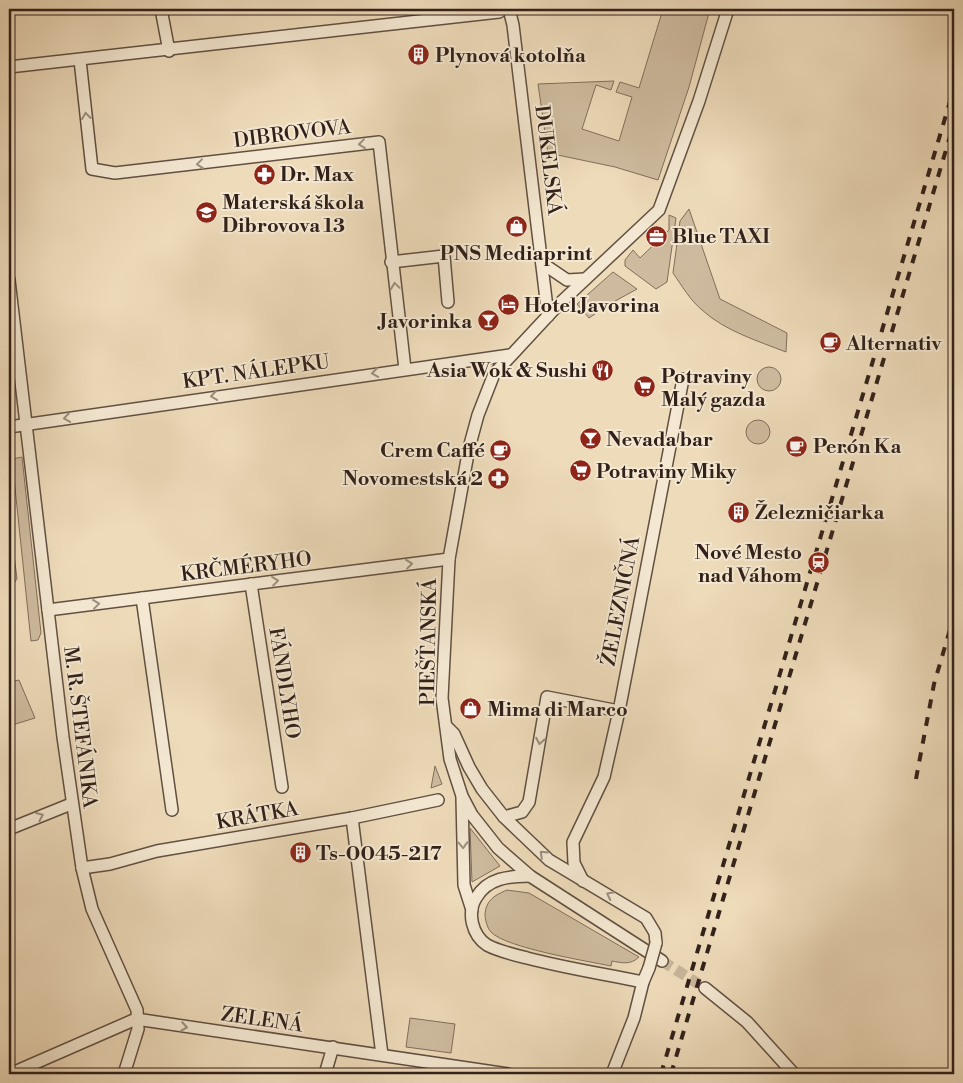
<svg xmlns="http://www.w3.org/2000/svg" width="963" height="1083" viewBox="0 0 963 1083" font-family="'Libre Bodoni',serif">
<rect width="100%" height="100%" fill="#eedbba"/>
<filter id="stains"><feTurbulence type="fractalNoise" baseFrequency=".004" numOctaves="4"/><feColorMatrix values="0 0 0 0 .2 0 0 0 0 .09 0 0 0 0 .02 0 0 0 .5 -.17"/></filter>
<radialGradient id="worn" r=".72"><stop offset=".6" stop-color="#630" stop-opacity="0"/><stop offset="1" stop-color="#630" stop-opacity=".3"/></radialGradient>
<g fill="#cebb9f" stroke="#806e5c">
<polygon points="663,9 710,9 689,87 658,180 615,167 548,153 538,84 614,81 611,90 596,85 582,129 619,141 632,97 616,92 620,82 639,88"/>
<path d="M689 209 720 299 787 333 786 352C758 341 725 331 702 310 690 300 682 286 673 273L680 221Z"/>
<polygon points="669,215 676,218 667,282 656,289 625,266 625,260 633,250 640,258 669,230"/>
<polygon points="613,272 637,289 608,305 589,318 577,304"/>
<circle cx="769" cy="379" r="12"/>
<circle cx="758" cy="432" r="12"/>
<polygon points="22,457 41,633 38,640 31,641 12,459"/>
<polygon points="9,514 17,579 14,583 9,584"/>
<polygon points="19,680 35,718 9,726 9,682"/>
<polygon points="435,766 442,784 431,788"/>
<polygon points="470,828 500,866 472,882"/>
<path d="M507 890 529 893 639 957C631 965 622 963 612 961L611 966C587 961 506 948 491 932 487 928 485 919 485 914 486 900 495 895 507 890Z"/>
<polygon points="410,1018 455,1024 451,1053 406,1047"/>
</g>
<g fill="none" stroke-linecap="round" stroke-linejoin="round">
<polyline stroke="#c8b69a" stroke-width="11" stroke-dasharray="11 5.5" stroke-linecap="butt" points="662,961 705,988"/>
<defs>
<g id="street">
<polyline points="161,9 169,51"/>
<polyline points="509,9 513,25 548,316"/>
<polyline points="80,60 92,169 115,173 379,142 405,369"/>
<polyline points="9,67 499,12 503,9"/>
<polyline points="391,262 444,256 448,302"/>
<polyline points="542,263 567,280 585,279"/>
<polyline points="9,280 63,737 82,868 92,909 137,1010 138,1029 124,1074"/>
<polyline points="9,427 510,355"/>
<polyline points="251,584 282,787"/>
<polyline points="142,598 172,810"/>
<polyline points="48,610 449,559"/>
<polyline points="446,726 454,734 469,767 482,789 504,817 527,839 549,860 646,918 655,933 656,943"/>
<polyline points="462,798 464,885 472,910"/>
<polyline points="504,817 522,812 529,802 547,697 619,711"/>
<polyline points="352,818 382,1055"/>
<polyline points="9,829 71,804"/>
<polyline points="82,868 110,864 157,851 352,818 438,800"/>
<path d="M530 876C509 876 487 878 476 898 467 913 472 935 487 945 498 951 515 955 527 958 565 968 604 974 643 982"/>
<polyline points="583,881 574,863 573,842 604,777 619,711 683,379"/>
<polyline points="662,961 530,876 498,848 472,815 462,796 450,759 442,698 449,559 469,448 478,415 494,374 558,305 659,210 699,101 728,9"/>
<polyline points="705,988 747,1022 794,1074"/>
<polyline points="136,1019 508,1074"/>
<polyline points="10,1074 136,1019"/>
<polyline points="325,1074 333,1047"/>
<polyline points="612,1074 634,1018 643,982 649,968"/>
</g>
</defs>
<use href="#street" stroke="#615042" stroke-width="14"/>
<use href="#street" stroke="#f4e8d2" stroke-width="11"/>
<g stroke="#32211a" stroke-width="4" stroke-dasharray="9 9" stroke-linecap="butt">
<polyline points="916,779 934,684 954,616"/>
<polyline points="661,1074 954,88"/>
<polyline points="671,1074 954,123"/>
</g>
<defs>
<polyline id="street-bridge" points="649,968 656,943"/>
</defs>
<use href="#street-bridge" stroke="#615042" stroke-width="14" stroke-linecap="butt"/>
<use href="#street-bridge" stroke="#f4e8d2" stroke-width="11"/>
</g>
<defs><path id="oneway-chevron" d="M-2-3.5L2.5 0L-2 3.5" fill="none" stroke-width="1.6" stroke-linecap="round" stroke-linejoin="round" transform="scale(1.25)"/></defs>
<g stroke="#9d8e7f">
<use href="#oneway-chevron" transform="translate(86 116) rotate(-97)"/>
<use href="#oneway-chevron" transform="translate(362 144) rotate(174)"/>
<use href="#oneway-chevron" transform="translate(200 164) rotate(173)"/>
<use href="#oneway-chevron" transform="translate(395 286) rotate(-98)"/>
<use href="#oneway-chevron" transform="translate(375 373) rotate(172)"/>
<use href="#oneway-chevron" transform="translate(214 396) rotate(172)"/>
<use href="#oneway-chevron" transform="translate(67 418) rotate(172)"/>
<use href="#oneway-chevron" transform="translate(409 564) rotate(-6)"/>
<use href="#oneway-chevron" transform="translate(275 581) rotate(-7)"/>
<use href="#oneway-chevron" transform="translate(96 604) rotate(-7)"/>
<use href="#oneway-chevron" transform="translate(540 741) rotate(100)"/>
<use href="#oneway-chevron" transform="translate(40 816) rotate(-24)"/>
<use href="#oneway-chevron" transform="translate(463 845) rotate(88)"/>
<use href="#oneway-chevron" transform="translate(543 854) rotate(-137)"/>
<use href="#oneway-chevron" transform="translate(610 895) rotate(-153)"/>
<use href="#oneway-chevron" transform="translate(184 1027) rotate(9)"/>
</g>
<defs>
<symbol id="building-disc" viewBox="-11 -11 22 22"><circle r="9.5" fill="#8f2418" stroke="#f4e8d2"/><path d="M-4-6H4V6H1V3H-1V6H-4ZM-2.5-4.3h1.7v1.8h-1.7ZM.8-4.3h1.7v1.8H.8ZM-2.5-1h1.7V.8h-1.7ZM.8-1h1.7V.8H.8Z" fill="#fff"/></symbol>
<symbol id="pharmacy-disc" viewBox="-11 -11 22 22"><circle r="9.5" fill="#8f2418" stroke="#f4e8d2"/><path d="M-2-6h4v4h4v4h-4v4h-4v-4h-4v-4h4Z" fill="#fff"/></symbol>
<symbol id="school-disc" viewBox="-11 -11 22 22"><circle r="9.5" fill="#8f2418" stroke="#f4e8d2"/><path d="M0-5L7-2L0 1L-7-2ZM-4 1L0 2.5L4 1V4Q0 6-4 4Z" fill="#fff"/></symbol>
<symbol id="shop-disc" viewBox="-11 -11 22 22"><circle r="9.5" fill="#8f2418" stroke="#f4e8d2"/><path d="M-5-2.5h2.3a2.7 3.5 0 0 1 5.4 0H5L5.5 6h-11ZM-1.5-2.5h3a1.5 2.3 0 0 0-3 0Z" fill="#fff"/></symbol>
<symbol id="office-disc" viewBox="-11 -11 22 22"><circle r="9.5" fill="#8f2418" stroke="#f4e8d2"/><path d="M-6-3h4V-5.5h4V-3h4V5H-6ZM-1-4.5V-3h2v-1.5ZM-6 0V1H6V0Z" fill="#fff"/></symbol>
<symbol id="hotel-disc" viewBox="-11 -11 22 22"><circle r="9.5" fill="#8f2418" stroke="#f4e8d2"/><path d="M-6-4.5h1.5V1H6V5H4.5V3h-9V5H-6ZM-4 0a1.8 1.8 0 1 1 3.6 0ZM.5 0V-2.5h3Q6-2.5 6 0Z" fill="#fff"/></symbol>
<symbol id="bar-disc" viewBox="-11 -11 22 22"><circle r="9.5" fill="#8f2418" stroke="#f4e8d2"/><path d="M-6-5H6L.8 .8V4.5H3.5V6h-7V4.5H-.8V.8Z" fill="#fff"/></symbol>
<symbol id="cafe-disc" viewBox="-11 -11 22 22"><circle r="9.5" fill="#8f2418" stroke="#f4e8d2"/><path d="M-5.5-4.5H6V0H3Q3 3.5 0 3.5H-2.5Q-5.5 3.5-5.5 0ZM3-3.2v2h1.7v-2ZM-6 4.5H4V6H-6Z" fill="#fff"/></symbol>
<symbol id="restaurant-disc" viewBox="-11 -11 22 22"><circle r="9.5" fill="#8f2418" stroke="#f4e8d2"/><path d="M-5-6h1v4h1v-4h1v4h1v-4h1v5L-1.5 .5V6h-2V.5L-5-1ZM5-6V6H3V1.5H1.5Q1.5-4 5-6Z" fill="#fff"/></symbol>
<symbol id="supermarket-disc" viewBox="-11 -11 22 22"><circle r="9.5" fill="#8f2418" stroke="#f4e8d2"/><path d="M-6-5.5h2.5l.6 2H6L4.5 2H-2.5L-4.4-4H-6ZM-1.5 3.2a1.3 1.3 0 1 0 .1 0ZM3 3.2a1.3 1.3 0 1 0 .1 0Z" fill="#fff"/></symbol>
<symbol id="station-disc" viewBox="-11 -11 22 22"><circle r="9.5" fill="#8f2418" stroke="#f4e8d2"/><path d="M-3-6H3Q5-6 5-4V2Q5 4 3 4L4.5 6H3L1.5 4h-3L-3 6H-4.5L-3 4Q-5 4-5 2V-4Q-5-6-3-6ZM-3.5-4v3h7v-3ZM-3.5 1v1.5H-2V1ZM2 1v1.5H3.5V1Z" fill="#fff"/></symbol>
</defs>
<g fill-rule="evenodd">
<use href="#building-disc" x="406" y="42" width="25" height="25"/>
<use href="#pharmacy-disc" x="252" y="162" width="25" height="25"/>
<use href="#school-disc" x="194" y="200" width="25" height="25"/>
<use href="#shop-disc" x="504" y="214" width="25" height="25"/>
<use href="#office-disc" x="644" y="224" width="25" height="25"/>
<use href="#hotel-disc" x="496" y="292" width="25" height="25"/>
<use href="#bar-disc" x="476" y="308" width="25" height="25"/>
<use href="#cafe-disc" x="818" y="330" width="25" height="25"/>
<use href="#restaurant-disc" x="590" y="358" width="25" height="25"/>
<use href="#supermarket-disc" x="632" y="374" width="25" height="25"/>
<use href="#bar-disc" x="578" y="426" width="25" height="25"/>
<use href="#cafe-disc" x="784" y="434" width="25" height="25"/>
<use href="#cafe-disc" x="488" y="438" width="25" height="25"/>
<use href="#supermarket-disc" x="568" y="458" width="25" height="25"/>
<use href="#pharmacy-disc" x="486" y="466" width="25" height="25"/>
<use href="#building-disc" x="726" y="500" width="25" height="25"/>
<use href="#station-disc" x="806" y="550" width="25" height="25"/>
<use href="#shop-disc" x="458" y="696" width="25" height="25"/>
<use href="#building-disc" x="288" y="840" width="25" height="25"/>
</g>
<g text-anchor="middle" stroke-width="4" stroke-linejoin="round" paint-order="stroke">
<g font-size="20" font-weight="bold" fill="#32211a" stroke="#f4e8d2" text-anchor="start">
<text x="435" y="62">Plynová kotolňa</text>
<text x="280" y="181">Dr. Max</text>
<text x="222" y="209">Materská škola<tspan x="222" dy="23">Dibrovova 13</tspan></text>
<text x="672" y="243">Blue TAXI</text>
<text x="516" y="260" text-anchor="middle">PNS Mediaprint</text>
<text x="524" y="312">Hotel Javorina</text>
<text x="472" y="328" text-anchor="end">Javorinka</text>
<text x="846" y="350">Alternativ</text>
<text x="587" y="377" text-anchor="end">Asia Wok &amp; Sushi</text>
<text x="661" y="383">Potraviny<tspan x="661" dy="23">Malý gazda</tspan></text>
<text x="606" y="446">Nevada bar</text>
<text x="813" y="453">Perón Ka</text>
<text x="485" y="457" text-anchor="end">Crem Caffé</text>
<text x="596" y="478">Potraviny Miky</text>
<text x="483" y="485" text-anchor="end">Novomestská 2</text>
<text x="755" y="519">Železničiarka</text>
<text x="802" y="559" text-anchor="end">Nové Mesto<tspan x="802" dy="23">nad Váhom</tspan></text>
<text x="487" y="716">Mima di Marco</text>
<text x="316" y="860">Ts-0045-217</text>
</g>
<g font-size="20" fill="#32211a" stroke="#f4e8d2">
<text transform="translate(292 133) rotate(-7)" y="7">DIBROVOVA</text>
<text transform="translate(549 160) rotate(83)" y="7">DUKELSKÁ</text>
<text transform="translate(256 371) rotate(-8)" y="7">KPT. NÁLEPKU</text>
<text transform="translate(246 566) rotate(-7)" y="7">KRČMÉRYHO</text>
<text transform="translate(620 601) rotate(-79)" y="7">ŽELEZNIČNÁ</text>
<text transform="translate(428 642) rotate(-89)" y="7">PIEŠŤANSKÁ</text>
<text transform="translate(285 683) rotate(81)" y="7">FÁNDLYHO</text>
<text transform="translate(81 727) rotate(83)" y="7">M. R. ŠTEFÁNIKA</text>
<text transform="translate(257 815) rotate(-10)" y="7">KRÁTKA</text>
<text transform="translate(262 1019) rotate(8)" y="7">ZELENÁ</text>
</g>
</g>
<rect width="963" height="1083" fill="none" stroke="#eedbba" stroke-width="30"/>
<rect x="10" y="10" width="943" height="1063" fill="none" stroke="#32211a" stroke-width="2.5"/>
<rect x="15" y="15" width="933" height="1053" fill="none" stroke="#32211a"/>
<rect width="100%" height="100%" filter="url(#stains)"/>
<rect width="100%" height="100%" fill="url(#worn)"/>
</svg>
